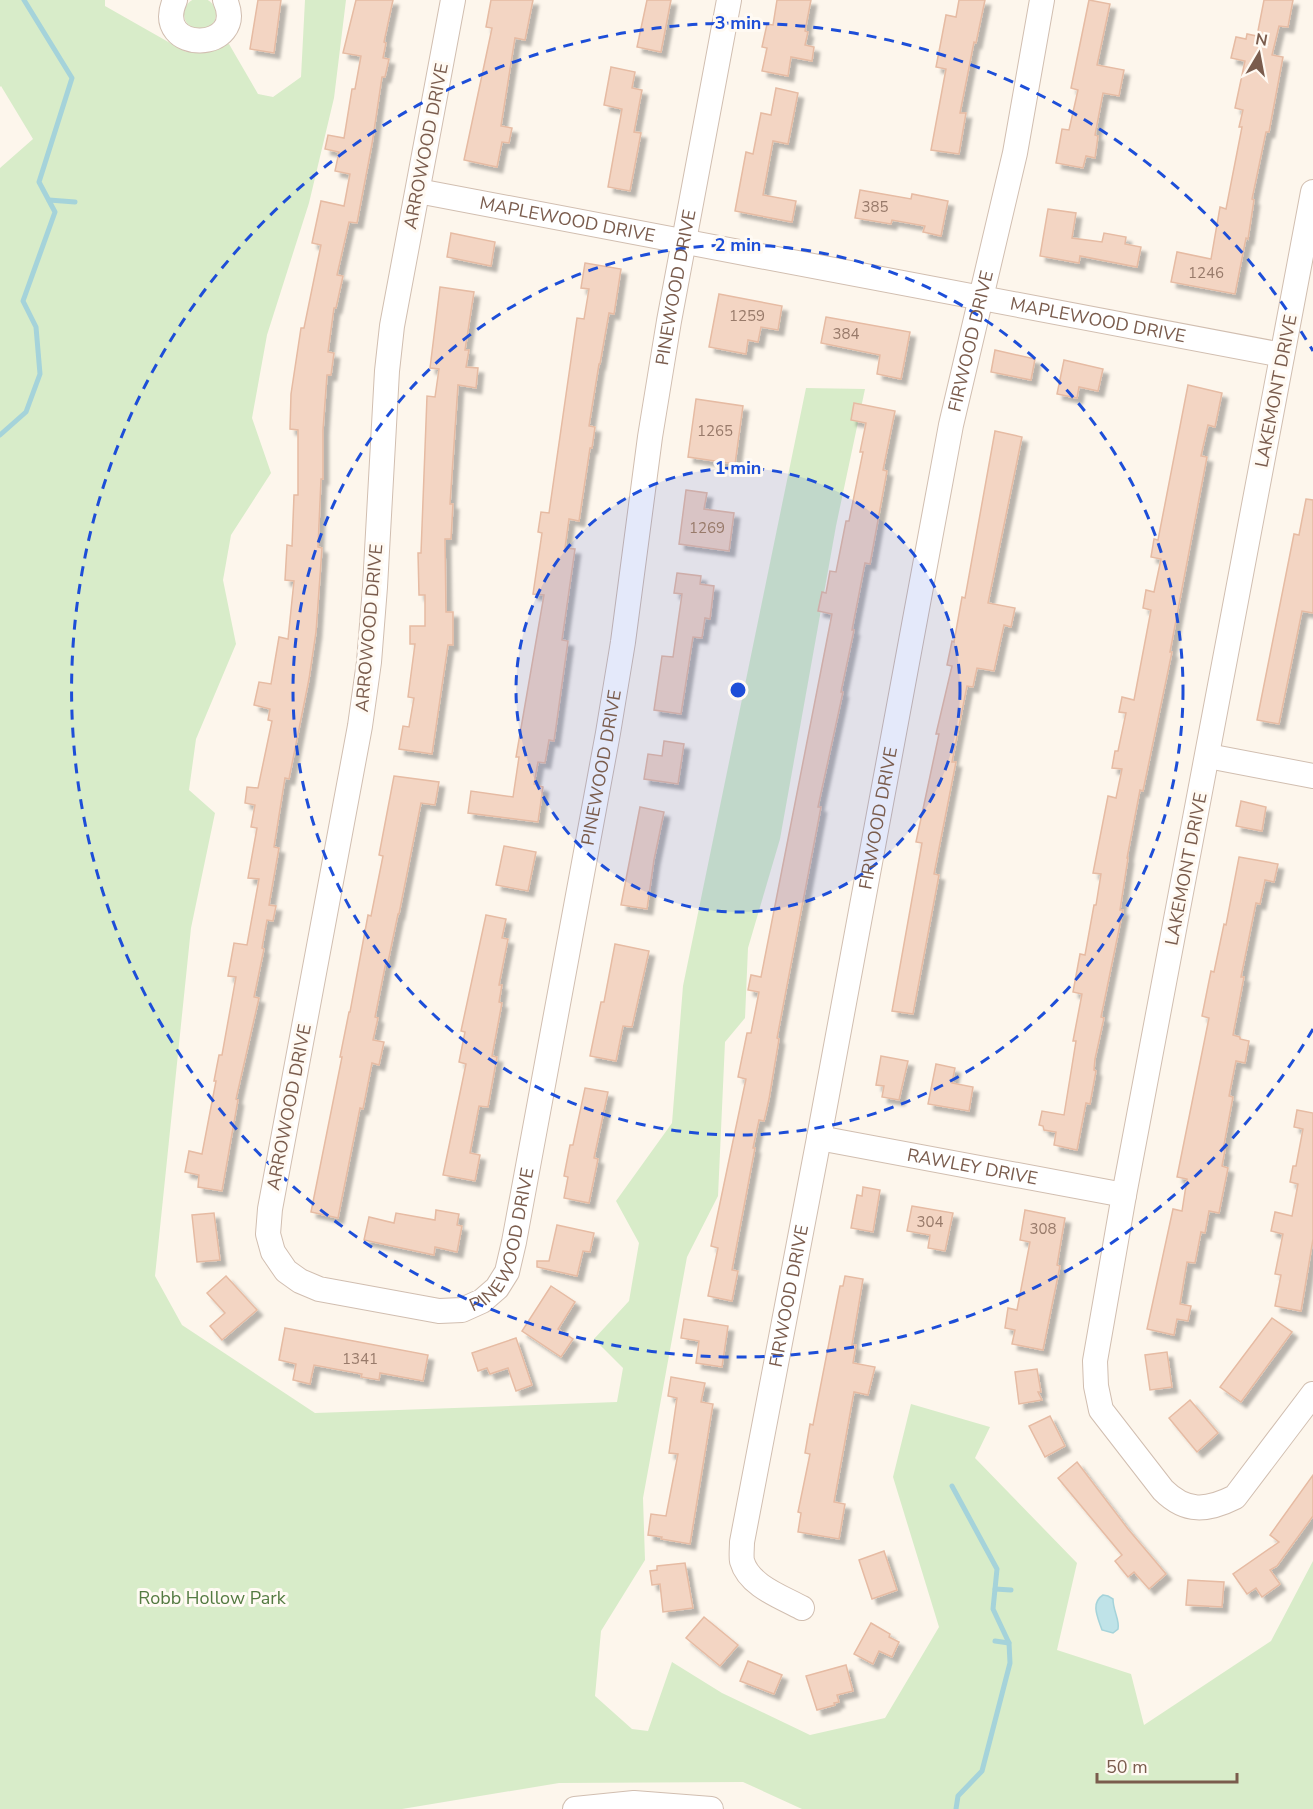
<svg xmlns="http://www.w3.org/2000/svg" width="1313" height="1809" viewBox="0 0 1313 1809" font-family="'Nunito Sans',sans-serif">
<defs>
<filter id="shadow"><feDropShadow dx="5.5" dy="5.5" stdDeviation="1.5" flood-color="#0004"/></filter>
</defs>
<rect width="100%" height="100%" fill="#fdf6ec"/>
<g fill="#d8ecc9">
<circle cx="200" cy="14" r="16"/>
<polygon points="0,0 105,0 105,6 186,52 229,44 258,94 273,97 301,77 305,0 346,0 334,98 309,203 267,335 252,418 271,473 231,535 223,580 236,644 196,739 189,790 215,813 191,928 155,1276 182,1325 315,1413 617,1402 623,1368 594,1339 629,1301 639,1243 616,1201 672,1123 683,986 806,388 865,389 836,526 780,839 748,948 745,1018 725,1042 718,1196 687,1257 643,1498 645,1560 601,1631 595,1696 632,1729 648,1731 672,1662 722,1693 810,1735 885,1718 939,1627 893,1477 911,1404 990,1427 975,1458 1077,1563 1057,1650 1131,1674 1144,1725 1271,1641 1313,1561 1313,1809 802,1809 743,1782 559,1783 402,1809 0,1809 0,168 33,139 1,86 0,87"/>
</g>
<path fill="#bfe3e8" stroke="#a5d3da" stroke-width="1.5" d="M1103 1595 1108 1596 1113 1599C1113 1611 1120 1620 1118 1629L1113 1633 1102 1630C1098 1618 1090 1603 1103 1595Z"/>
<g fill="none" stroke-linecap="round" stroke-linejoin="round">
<g stroke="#a5d3da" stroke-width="5">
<polyline points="49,200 75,202"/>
<polyline points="0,435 26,412 40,374 36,327 23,301 55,212 39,182 72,78 24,0"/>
<polyline points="952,1486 997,1569 993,1609 1009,1643 1010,1663 982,1771 958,1796 956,1809"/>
<polyline points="995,1589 1011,1590"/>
<polyline points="995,1641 1009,1643"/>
</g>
</g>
<g fill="#f3d5c3" stroke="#e6bba3" stroke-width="1.5" filter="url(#shadow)">
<polygon points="258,0 281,0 274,53 250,49"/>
<polygon points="356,0 393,0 384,42 386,43 383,58 389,59 385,77 382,77 372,144 357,223 349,222 337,275 343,276 336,308 334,308 328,352 334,353 331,375 327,375 323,430 323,479 321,479 318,547 322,548 316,632 309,679 289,779 285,778 274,847 279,848 269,905 276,906 273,921 267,920 262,948 264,949 254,997 259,998 236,1099 238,1100 222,1191 198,1187 199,1175 185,1172 189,1151 202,1154 216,1081 214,1081 219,1055 222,1055 236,977 228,976 234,943 247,945 259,879 248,878 257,828 251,827 255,805 245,803 247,787 258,788 272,721 268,720 270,709 254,705 259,682 271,684 279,637 288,639 294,581 285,580 287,545 292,546 294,495 298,495 298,430 290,429 291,394 301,328 304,328 321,245 312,243 321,201 344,206 350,174 335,171 339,152 325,149 328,135 344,138 352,89 355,89 361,56 343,53"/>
<polygon points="491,0 533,0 525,40 515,38 501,126 512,128 509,143 502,142 497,167 464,160 492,28 486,27"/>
<polygon points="647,0 671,0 661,52 637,47"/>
<polygon points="777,0 811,0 805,31 808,32 805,45 814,47 812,61 791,57 788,76 762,71 767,48 762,47 767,24 773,25"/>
<polygon points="959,0 985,0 976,43 974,42 960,113 966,113 959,154 931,150 946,69 936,67 942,36 946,15 956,17"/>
<polygon points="1089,0 1110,4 1097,65 1124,70 1119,96 1103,93 1095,135 1098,136 1095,158 1086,156 1083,168 1056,163 1062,129 1069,130 1078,90 1071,88"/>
<polygon points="1264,0 1293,0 1288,27 1279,26 1272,55 1283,57 1269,132 1266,132 1252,199 1254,200 1248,239 1246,238 1235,294 1171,282 1177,252 1211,259 1220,207 1226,209 1242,127 1239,127 1243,110 1235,108 1245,61 1231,58 1236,37 1246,39 1247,34 1257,36"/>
<polygon points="611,67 635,72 632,88 642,90 634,132 641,133 630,191 608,187 622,109 604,105"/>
<polygon points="776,88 798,93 788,144 773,141 763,195 796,201 792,222 735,211 746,152 753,154 761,113 771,115"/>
<polygon points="860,190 911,199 912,194 948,201 941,236 923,232 925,226 892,220 891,224 855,218"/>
<polygon points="1048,209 1076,213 1072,238 1102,242 1104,233 1126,237 1125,244 1141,247 1137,267 1080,256 1079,263 1040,256"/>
<polygon points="451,233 495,242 491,266 447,257"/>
<polygon points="585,263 621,269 614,314 609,313 600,364 599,364 589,426 595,427 592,448 590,448 579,521 569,519 565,548 575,549 562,640 568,641 554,741 549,740 545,763 538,762 534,784 543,787 538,822 468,813 471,791 513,797 519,757 516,757 544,595 533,594 542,533 538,532 541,512 549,513 577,318 584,319 589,289 581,288"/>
<polygon points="440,287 474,292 465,350 469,350 466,367 478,368 476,388 458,385 450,504 453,504 451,539 445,539 446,612 453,612 453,645 448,645 432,754 399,749 403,726 409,727 414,698 408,697 415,644 410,644 410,626 425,626 425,595 419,595 418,553 421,553 427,396 435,397 439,369 430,368"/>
<polygon points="719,294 782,306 778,330 761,327 758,342 748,340 746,354 709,347"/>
<polygon points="826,317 910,332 901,379 877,374 880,355 821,343"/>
<polygon points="995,350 1035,359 1031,380 991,372"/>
<polygon points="1064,360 1103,369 1098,391 1079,387 1077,398 1057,394"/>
<polygon points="1188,385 1222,393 1215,427 1208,425 1201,456 1207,457 1170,652 1172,652 1143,791 1140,790 1127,858 1128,858 1120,910 1123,910 1101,1017 1104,1018 1095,1059 1094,1070 1096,1071 1090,1104 1086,1103 1077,1150 1054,1145 1056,1132 1044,1130 1043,1126 1039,1125 1042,1111 1064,1115 1076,1041 1073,1041 1082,994 1073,992 1080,954 1085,955 1094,905 1096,905 1101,874 1093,873 1108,796 1116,798 1122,769 1112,768 1115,751 1118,751 1126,713 1119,712 1122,697 1134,700 1151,610 1143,608 1146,590 1154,592 1161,559 1151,557 1154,539 1158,540"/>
<polygon points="696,399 743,406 735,464 688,457"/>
<polygon points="854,403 895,411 883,470 887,471 870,564 865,563 852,630 854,630 841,692 843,692 818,807 821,807 777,1038 779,1039 769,1099 764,1121 759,1120 753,1148 755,1148 732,1270 738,1271 732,1301 708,1296 718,1248 711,1246 746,1079 738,1077 747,1033 751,1033 759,992 748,990 751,975 761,977 832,614 818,611 822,592 826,593 830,571 836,572 846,521 849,521 863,452 860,452 866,423 851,420"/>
<polygon points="995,431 1022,437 988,603 1015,608 1011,627 1004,625 994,671 977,668 973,687 967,686 952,762 956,762 934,874 939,875 913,1014 892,1011 922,843 916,842 939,734 936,734 952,666 947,665 952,641 954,642 962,597 965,598"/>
<polygon points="686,490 707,493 704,509 734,513 729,551 679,544"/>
<polygon points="1306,499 1313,500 1313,613 1302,611 1279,724 1257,720 1294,534 1299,535"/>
<polygon points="677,573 701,576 700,584 714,586 710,619 705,618 702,638 693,637 681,714 654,710 662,656 673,657 682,594 674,593"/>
<polygon points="664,741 684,744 678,784 644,779 648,754 662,756"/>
<polygon points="394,776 439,782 435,805 421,803 399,914 398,914 388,962 386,962 375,1017 378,1018 373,1040 384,1042 379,1065 372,1063 363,1109 360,1108 338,1218 311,1212 342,1057 340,1057 349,1012 350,1012 368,915 371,916 383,856 379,855"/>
<polygon points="1241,801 1266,807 1262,831 1236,826"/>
<polygon points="640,807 664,812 654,860 647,909 621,905"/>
<polygon points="504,846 536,852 528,891 496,885"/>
<polygon points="1239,857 1278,864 1274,882 1265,880 1260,904 1256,903 1241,977 1244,977 1233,1035 1240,1037 1240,1039 1249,1041 1245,1063 1236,1061 1229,1096 1233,1097 1223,1150 1225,1150 1222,1166 1228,1168 1219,1213 1209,1211 1205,1233 1201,1232 1195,1263 1187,1262 1180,1304 1191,1306 1188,1321 1177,1319 1174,1335 1147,1329 1173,1209 1182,1211 1187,1179 1177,1177 1209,1018 1202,1016 1211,971 1214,972 1224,924 1226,925"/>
<polygon points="486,915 506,919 502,938 508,939 499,985 502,985 499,1002 502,1003 492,1056 497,1057 488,1107 479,1106 470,1153 480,1155 475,1181 443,1175 466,1064 459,1062 465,1032 461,1031"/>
<polygon points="615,944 649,951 632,1027 623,1026 616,1061 590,1056 601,1002 604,1002"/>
<polygon points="881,1056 908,1061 899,1100 882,1097 884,1086 876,1085"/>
<polygon points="936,1064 955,1068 952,1083 973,1087 969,1111 928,1104"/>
<polygon points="585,1088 608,1092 594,1158 598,1159 589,1203 564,1198 568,1177 564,1176 570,1145 573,1145"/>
<polygon points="1297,1110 1313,1113 1313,1239 1301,1311 1275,1306 1281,1275 1275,1274 1283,1234 1271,1231 1275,1212 1292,1216 1298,1184 1290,1182 1293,1166 1296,1166 1303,1129 1294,1127"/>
<polygon points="863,1187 880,1190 873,1232 851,1228 857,1195 862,1196"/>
<polygon points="912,1206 953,1213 945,1251 928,1248 930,1235 907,1231"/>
<polygon points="436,1210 459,1214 457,1225 462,1226 457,1252 435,1247 434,1255 364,1240 369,1217 394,1223 396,1213 435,1220"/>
<polygon points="1025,1210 1065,1218 1057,1265 1060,1266 1043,1350 1012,1344 1015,1330 1005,1328 1008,1308 1017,1310 1030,1242 1020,1240"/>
<polygon points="214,1213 220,1260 197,1262 192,1215"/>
<polygon points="557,1225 594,1233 590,1252 583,1251 577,1276 537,1267 537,1261 549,1261"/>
<polygon points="226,1276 257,1310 222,1340 210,1326 225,1313 207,1293"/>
<polygon points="845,1276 863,1279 852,1345 856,1345 853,1363 875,1367 868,1395 854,1392 834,1502 845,1504 839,1539 798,1532 801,1513 798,1512 810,1454 805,1453 810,1424 813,1425 840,1286 843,1286"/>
<polygon points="551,1286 575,1302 558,1329 573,1339 561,1357 522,1331"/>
<polygon points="1272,1318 1292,1332 1241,1402 1220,1387"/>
<polygon points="684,1319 728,1326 722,1367 696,1363 699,1341 681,1338"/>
<polygon points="285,1328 428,1355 423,1381 380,1373 379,1380 361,1377 362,1374 314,1365 310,1384 293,1380 296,1364 279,1360"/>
<polygon points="516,1338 532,1385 516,1391 508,1368 490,1374 487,1368 478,1371 472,1353"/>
<polygon points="1167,1352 1172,1387 1150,1390 1145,1355"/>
<polygon points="1037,1369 1041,1392 1038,1392 1042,1400 1019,1404 1015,1372"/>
<polygon points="671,1377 705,1383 701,1402 713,1404 690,1544 661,1539 662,1537 648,1535 651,1514 666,1516 678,1454 669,1453 677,1398 668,1396"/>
<polygon points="1190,1400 1218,1433 1197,1452 1169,1418"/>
<polygon points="1050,1416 1065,1446 1045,1457 1029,1426"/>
<polygon points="1077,1462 1128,1529 1166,1574 1149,1589 1134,1572 1128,1577 1115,1561 1122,1555 1058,1478"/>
<polygon points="1313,1475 1313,1516 1277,1566 1270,1570 1280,1584 1262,1597 1256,1588 1247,1594 1233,1574 1279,1542 1270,1535"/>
<polygon points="884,1551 897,1590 872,1599 859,1560"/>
<polygon points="685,1563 693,1608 663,1612 660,1584 652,1585 650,1571 657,1570 657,1566"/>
<polygon points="1188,1580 1224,1582 1222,1607 1186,1605"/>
<polygon points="704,1617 738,1645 720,1666 686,1638"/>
<polygon points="871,1623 890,1634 889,1637 899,1642 892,1657 879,1651 873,1664 854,1654"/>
<polygon points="748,1661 782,1675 774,1694 740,1681"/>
<polygon points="846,1665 853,1691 837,1695 839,1702 834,1703 835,1705 817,1710 806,1676"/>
</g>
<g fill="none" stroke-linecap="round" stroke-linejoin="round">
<defs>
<g id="minor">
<path d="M175 0C151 55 249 53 225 0"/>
<path id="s1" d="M453 0 392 326 387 371 375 587 369 662 360 726 270 1209 268 1234 273 1252 286 1271 300 1281 319 1289 439 1311 462 1310 482 1301 497 1288 507 1272 514 1242 608 733 623 642 650 437 669 321 729 0"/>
<path id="s2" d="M418 191 1282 355"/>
<path d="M1313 192 1124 1195 1095 1361 1096 1386 1101 1410 1163 1490C1186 1513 1207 1511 1235 1497L1313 1394"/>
<polyline points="1208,756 1313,776"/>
<path id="s3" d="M819 1138 1124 1195"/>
<path id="s4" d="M802 1608C782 1597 749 1586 742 1561 741 1556 742 1548 742 1542L819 1138 951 425 1015 153 1042 0"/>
<polyline points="575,1809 634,1803 711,1809"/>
</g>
</defs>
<use href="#minor" stroke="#d1beb0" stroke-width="26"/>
<use href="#minor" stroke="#fff" stroke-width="24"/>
</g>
<circle cx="738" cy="690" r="222" fill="#1d4ed8" fill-opacity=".12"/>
<g fill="none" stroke="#1d4ed8" stroke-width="3" stroke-dasharray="10 8">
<circle cx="738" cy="690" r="222"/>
<circle cx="738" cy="690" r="445"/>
<path d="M1313 1029A667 667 0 1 1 1313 351"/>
</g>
<g text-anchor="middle" stroke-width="6" stroke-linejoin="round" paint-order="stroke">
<g font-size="15" fill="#987a6a">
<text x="875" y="212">385</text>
<text x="1206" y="278">1246</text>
<text x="747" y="321">1259</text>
<text x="846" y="339">384</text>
<text x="715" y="436">1265</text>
<text x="707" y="533">1269</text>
<text x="930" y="1227">304</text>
<text x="1043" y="1234">308</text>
<text x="360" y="1364">1341</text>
</g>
<g font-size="18" fill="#7a5c4d" stroke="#fffaf3">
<text transform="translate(426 146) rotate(-79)" y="6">ARROWOOD DRIVE</text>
<text dy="6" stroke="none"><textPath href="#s2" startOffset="152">MAPLEWOOD DRIVE</textPath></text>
<text dy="6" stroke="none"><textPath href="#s1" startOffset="2534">PINEWOOD DRIVE</textPath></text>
<text dy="6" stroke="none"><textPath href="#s2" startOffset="692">MAPLEWOOD DRIVE</textPath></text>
<text dy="6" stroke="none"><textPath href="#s4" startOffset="1320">FIRWOOD DRIVE</textPath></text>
<text transform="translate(1276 391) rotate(-79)" y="6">LAKEMONT DRIVE</text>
<text transform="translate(369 628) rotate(-85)" y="6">ARROWOOD DRIVE</text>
<text dy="6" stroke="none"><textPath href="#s1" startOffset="2048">PINEWOOD DRIVE</textPath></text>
<text dy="6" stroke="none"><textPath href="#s4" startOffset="834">FIRWOOD DRIVE</textPath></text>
<text transform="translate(1186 869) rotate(-79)" y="6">LAKEMONT DRIVE</text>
<text transform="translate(289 1107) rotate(-79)" y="6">ARROWOOD DRIVE</text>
<text dy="6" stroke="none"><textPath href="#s3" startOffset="156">RAWLEY DRIVE</textPath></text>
<text dy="6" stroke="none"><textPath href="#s1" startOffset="1562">PINEWOOD DRIVE</textPath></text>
<text dy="6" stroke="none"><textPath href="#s4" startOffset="348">FIRWOOD DRIVE</textPath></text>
</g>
<g font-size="18" fill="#537a41" stroke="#fffaf3">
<text x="212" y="1604">Robb Hollow Park</text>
</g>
</g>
<circle cx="738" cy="690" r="9" fill="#1d4ed8" stroke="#fffaf3" stroke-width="3"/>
<g font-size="18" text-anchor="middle" font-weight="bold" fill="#1d4ed8" stroke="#fffaf3" stroke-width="6" stroke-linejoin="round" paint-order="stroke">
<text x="738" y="29">3 min</text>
<text x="738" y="251">2 min</text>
<text x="738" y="474">1 min</text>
</g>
<g transform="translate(1259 54) rotate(10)" stroke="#fffaf3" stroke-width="4.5" paint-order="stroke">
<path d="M0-4.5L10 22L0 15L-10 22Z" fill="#7a5c4d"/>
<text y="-9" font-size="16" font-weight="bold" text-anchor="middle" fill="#7a5c4d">N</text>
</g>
<path d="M1097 1773v9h140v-9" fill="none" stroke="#7a5c4d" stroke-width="3"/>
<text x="1106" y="1773" font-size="18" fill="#7a5c4d" stroke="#fffaf3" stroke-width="4.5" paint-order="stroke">50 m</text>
</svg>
